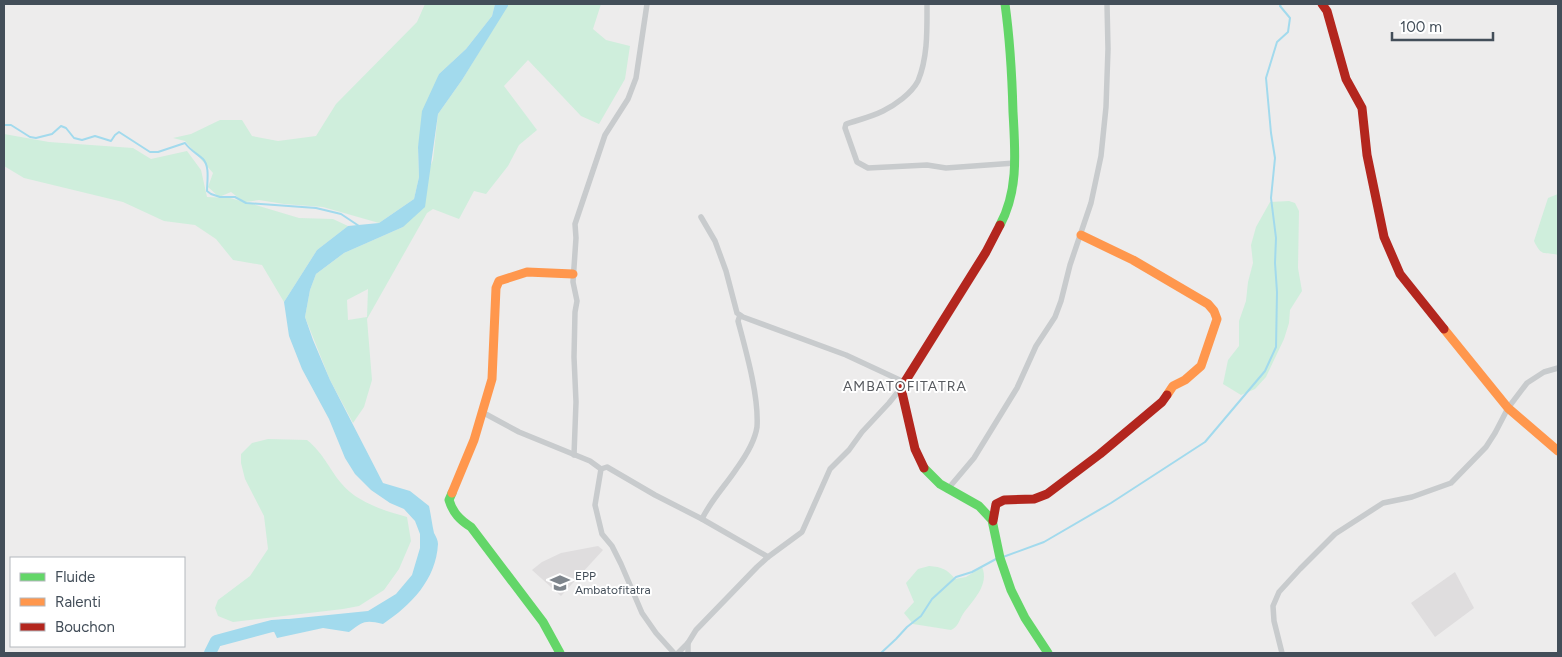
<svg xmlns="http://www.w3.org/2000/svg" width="1562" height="657" viewBox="0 0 1562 657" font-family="Figtree,sans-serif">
<rect width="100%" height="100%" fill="#edecec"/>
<g fill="#dfddde">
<polygon points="598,546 603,550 561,596 532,570 542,562 561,553"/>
<polygon points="1455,572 1474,608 1435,637 1411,603"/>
</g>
<g fill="#cfeedc" fill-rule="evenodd">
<polygon points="425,4 495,4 492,16 466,49 439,74 418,147 419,177 414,199 379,223 323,207 284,204 259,200 246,202 299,218 333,219 348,226 317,250 284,302 262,265 233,260 216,239 195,225 164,221 123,202 24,178 4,166 4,134 49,142 133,148 151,159 187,151 201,170 207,197 230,198 244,202 231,192 219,197 208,187 213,173 185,141 173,138 191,134 220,120 242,120 252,136 278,141 316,136 336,104 417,22"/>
<path d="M508 4H601L593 29 606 40 630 46 625 79 599 124 581 116 528 60 504 86 537 130 519 145 508 166 486 194 474 191 459 219 433 209 427 213 367 319 372 380 364 407 353 423 330 380 305 317 310 290 316 274 344 253 403 227 433 160 438 114 462 80ZM368 289 367 317 348 320 347 300Z"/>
<path d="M1558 194V255C1544 251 1542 258 1534 241L1548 198Z"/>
<polygon points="1289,201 1295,203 1299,211 1298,268 1302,291 1290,310 1289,323 1284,339 1266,377 1255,389 1241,395 1223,384 1228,360 1239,346 1239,321 1246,301 1248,282 1253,263 1251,245 1256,227 1270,202"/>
<path d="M268 439 307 440C324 454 328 467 341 483 356 502 385 511 407 517L411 541 399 569 384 590 359 606 343 609 233 622 218 616 215 608 218 600 250 576 268 549 264 516 245 479 241 463V454L252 443Z"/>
<path d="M929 566C942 567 947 569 955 579L966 577 982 567C990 585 972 601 963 614 959 620 959 626 951 630L913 624 904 613 914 602 906 583 918 569Z"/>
</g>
<path fill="#a2daed" d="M495 4H508V6L462 80 438 114 425 207 403 227 344 253 316 274 310 290 305 317 313 340 330 380 383 483 410 491 429 506C431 515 432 524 434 533 436 537 438 540 438 544 436 580 411 605 383 624 365 620 364 621 349 632L323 628 277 638 269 621 368 611 396 594 412 575 420 548V534L415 521 404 509 390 503 371 490 355 474 345 458 329 419 302 369 289 336 284 302 317 250 348 226 379 223 414 199 419 177 418 147 422 111 439 74 466 49 492 16Z"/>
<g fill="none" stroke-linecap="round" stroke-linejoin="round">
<g stroke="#a2daed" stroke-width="2">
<path d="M4 125H11L30 137 36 138 52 134 61 126 66 128 74 138 82 140 95 136 111 141 115 135 119 132 150 152H158L185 143C190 150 196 153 203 159 210 166 207 182 207 191L211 194 220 197H235L246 203 316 208 341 214 359 226"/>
<polyline points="1003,557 1044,542 1111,503 1205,442 1265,371 1276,347 1277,292 1275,263 1276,238 1271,198 1275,158 1271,133 1266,78 1277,42 1288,32 1290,18 1280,6 1281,4"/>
<polyline points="881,653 896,639 907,627 921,616 932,599 956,577 972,572 996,559"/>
</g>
<polyline stroke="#a2daed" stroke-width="12" points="210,653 216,641 272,626 287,625"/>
<g stroke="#c8cbcd" stroke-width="5.5">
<path d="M927 4C927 29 928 57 918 81 911 94 895 105 883 111 871 117 858 120 846 124L845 128 857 162 868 168 927 165 946 168 1015 163"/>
<polyline points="701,217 715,241 726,271 737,313 743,317 846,355 904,382"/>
<polyline points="482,412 519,432 590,461 601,469 595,505 602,534 612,546 621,564 642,613 656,633 674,653"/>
<polyline points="574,455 576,402 574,357 575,312 577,301 573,282 576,238 575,224 605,135 628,99 636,78 647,4"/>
<polyline points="601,469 607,467 655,495 702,519 768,557"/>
<polyline points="947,490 974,458 1017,388 1036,346 1055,317 1061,301 1070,265 1091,203 1101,156 1106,107 1108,49 1107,4"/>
<path d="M702 519C711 500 726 485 737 468 745 457 755 440 757 427 759 396 746 351 738 321L740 315"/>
<polyline points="688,643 688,653"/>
<polyline points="678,653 688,643 696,630 757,567 768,557 802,532 830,469 849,450 862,432 889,403 901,388"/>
<polyline points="1282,653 1274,621 1273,606 1279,592 1300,569 1335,534 1383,503 1412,497 1451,483 1486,447 1495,433 1508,408 1527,383 1544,372 1558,368"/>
</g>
<g stroke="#63d668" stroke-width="9">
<path d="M1000 225C1019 190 1015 150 1013 112 1012 75 1010 40 1005 4"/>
<polyline points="924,468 940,484 979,506 992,520 1000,558 1011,590 1025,618 1048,653"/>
<path d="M452 493 449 500C453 513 460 520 471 527L543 622 560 653"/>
</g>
<g stroke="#ff974d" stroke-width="9">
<polyline points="1081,235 1133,260 1208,304 1214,311 1217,319 1201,366 1185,380 1173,386 1167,395"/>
<polyline points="1444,329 1508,408 1558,451"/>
<polyline points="452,493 474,440 492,379 496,288 499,281 527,272 573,274"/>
</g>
<g stroke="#b3261e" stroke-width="9">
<polyline points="1322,4 1327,11 1346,79 1362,108 1367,155 1384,237 1400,274 1444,329"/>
<polyline points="924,468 915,449 901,388 986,252 1000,225"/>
<polyline points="993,521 996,504 1004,500 1034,499 1047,494 1100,454 1162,402 1167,395"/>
</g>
</g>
<defs>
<symbol id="school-bare" viewBox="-9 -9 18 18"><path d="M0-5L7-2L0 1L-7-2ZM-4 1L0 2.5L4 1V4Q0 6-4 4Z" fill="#7e858c" stroke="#fff" stroke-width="2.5" paint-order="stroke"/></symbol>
</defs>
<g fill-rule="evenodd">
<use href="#school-bare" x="546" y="569" width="28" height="28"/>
</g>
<g text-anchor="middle" stroke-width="4" stroke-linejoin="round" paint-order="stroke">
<g font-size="12" fill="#434e59" stroke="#fff" text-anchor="start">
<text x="575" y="580">EPP<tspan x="575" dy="14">Ambatofitatra</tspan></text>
</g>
<g font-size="14" letter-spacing="1" fill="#585b60" stroke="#fff">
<text x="905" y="391">AMBATOFITATRA</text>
</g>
</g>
<rect width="1562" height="657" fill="none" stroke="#434e59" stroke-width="10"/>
<rect x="10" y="557" width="175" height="90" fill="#ffffff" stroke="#b4b8bd"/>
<rect x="20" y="573" width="25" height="8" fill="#63d668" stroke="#b4b8bd"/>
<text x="55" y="582" font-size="15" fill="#434e59">Fluide</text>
<rect x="20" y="598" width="25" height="8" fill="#ff974d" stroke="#b4b8bd"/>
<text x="55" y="607" font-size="15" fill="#434e59">Ralenti</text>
<rect x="20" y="623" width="25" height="8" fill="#b3261e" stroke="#b4b8bd"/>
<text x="55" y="632" font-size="15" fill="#434e59">Bouchon</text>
<path d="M1392 32v8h101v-8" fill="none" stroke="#434e59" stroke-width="2.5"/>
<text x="1400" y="32" font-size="15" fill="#434e59" stroke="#ffffff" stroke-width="4" paint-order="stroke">100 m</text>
</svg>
